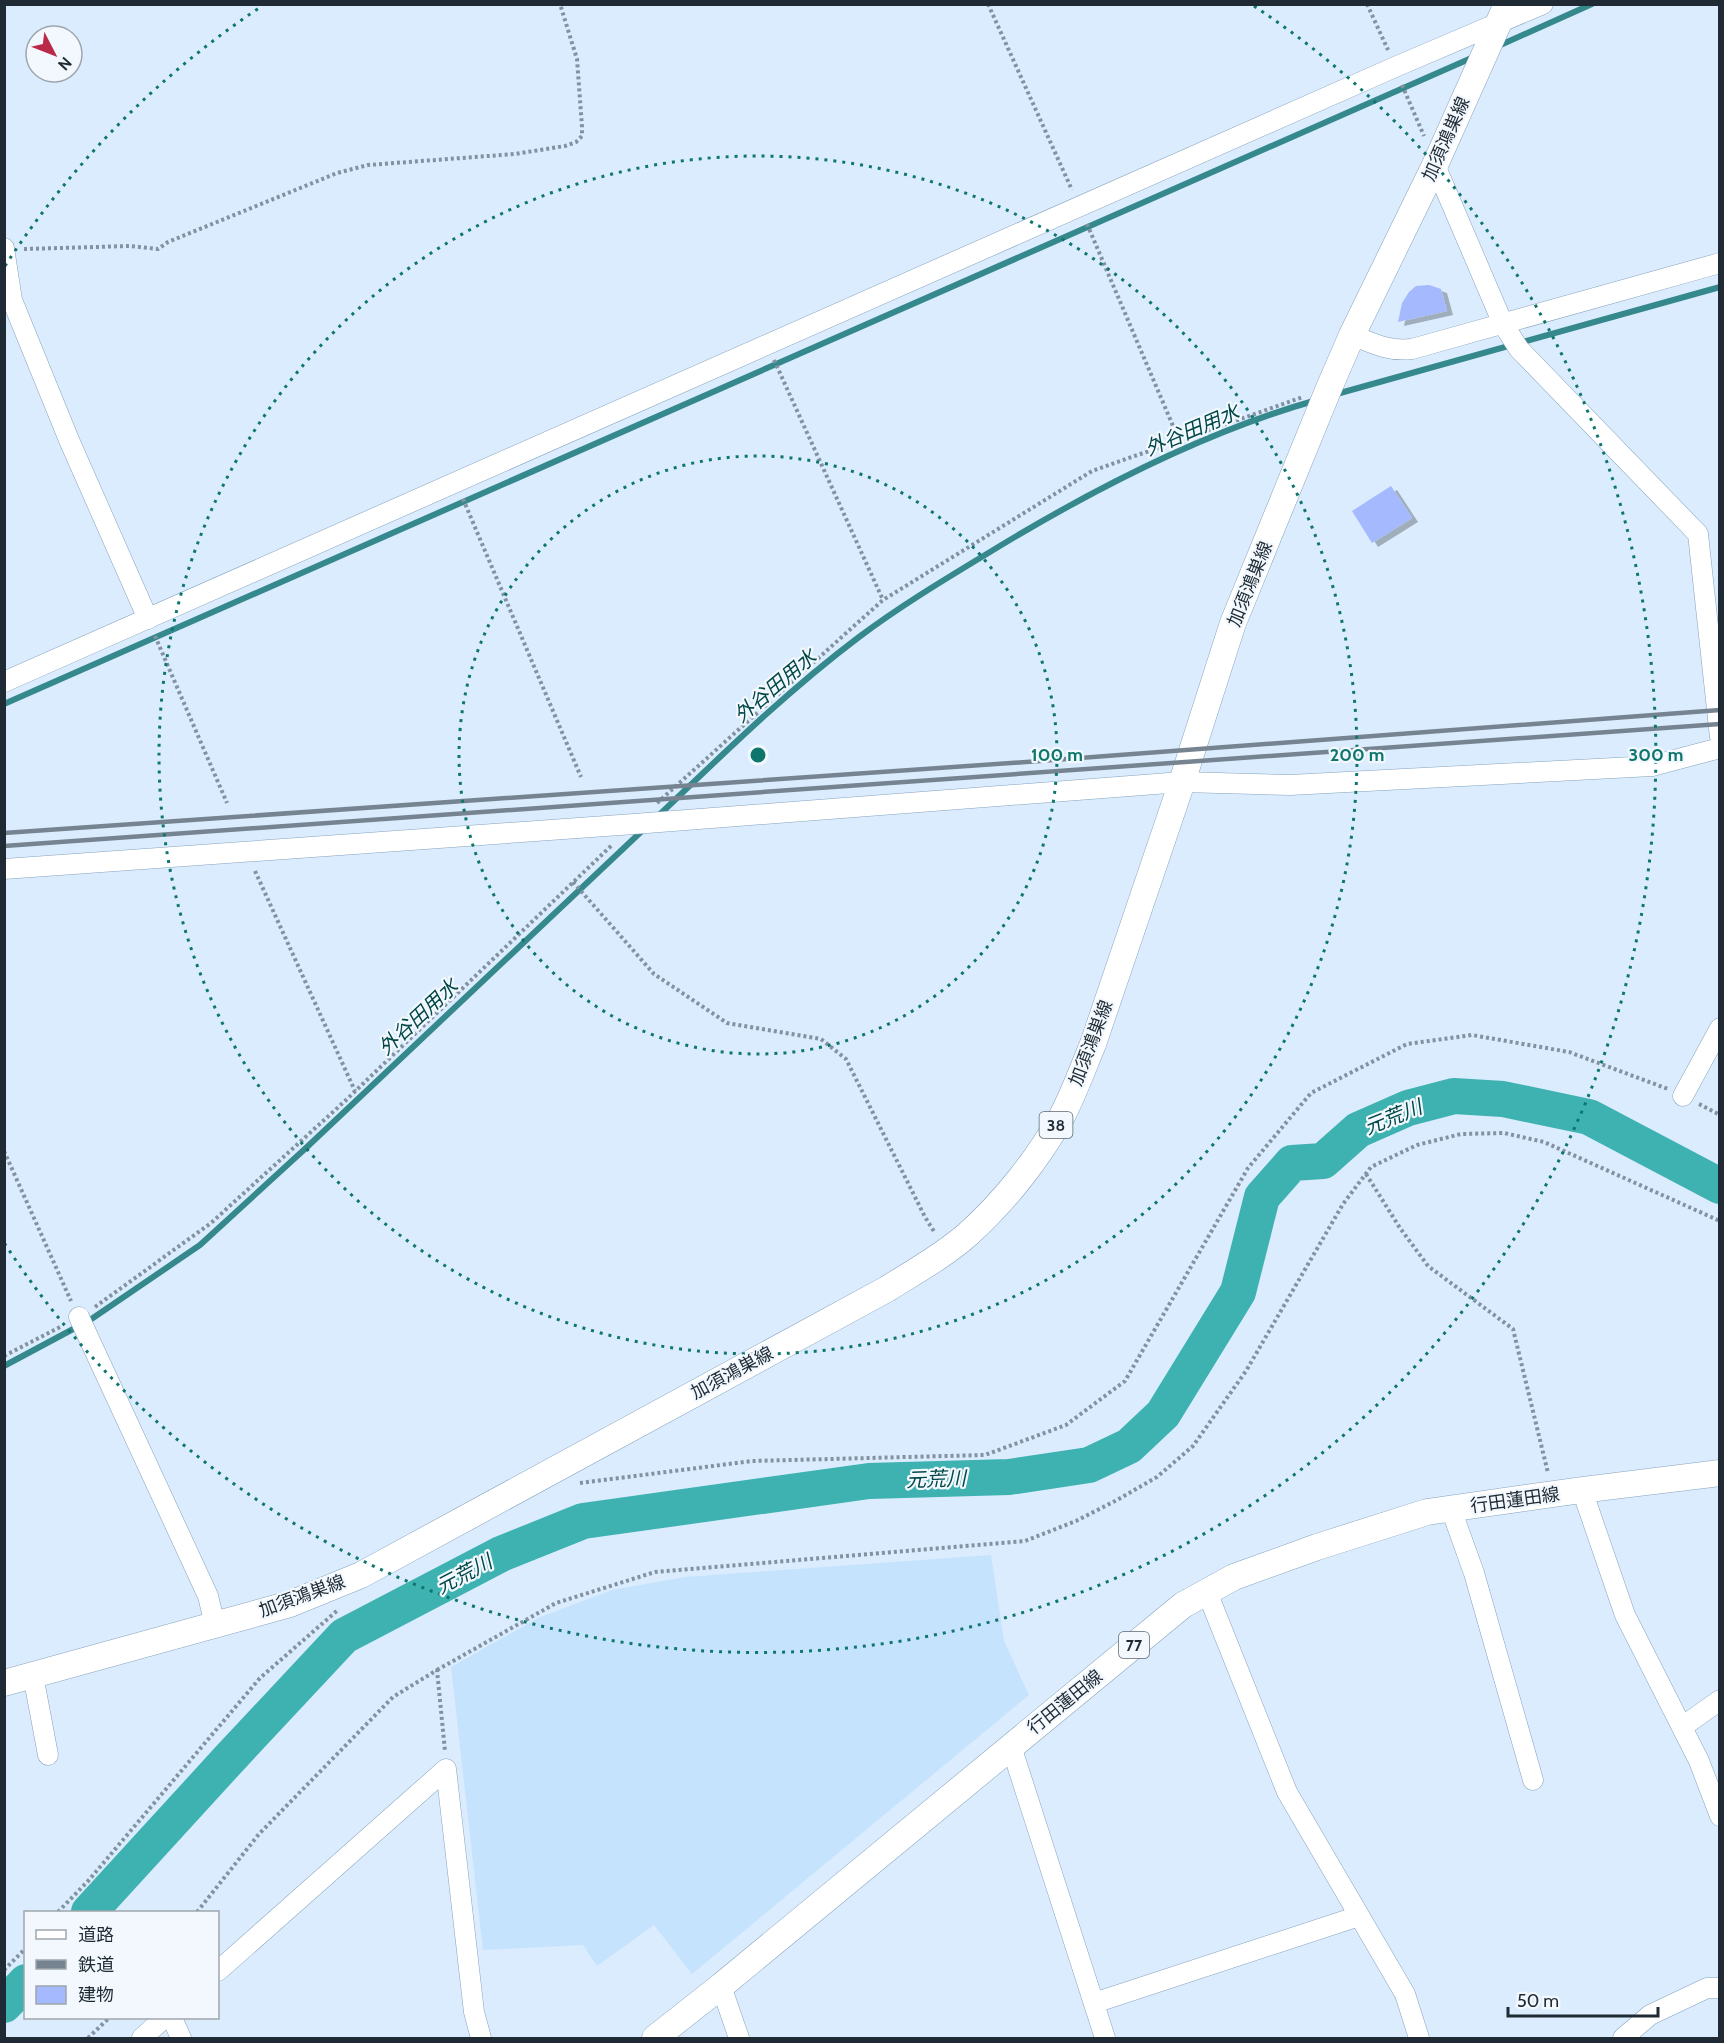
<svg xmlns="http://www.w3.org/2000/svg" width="1724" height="2043" viewBox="0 0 1724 2043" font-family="Cabin,'Noto Sans JP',sans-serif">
<defs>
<filter id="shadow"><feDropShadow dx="6" dy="4" stdDeviation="0" flood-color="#0004"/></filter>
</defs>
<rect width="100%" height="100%" fill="#daecfd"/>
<polygon fill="#c6e3fd" points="991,1555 1004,1641 1029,1695 692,1974 654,1925 597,1966 583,1945 483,1950 451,1667 538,1618 612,1590 685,1577"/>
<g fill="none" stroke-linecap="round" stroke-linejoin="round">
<g stroke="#35888c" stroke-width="6">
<polyline points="1496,47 1592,4"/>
<polyline points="1333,395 1720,287"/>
<polyline points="4,704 1476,56"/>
<path d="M656 818C722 755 786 692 859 637 899 607 942 581 985 555 1086 493 1203 432 1317 400"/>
<polyline points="4,1366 90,1320 200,1245 307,1147 644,829"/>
</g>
<g stroke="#3eb1b1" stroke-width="36">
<polyline points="89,1912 229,1759 344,1636 501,1554 583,1521 869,1481 1009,1477 1089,1465 1129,1446 1163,1414 1238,1292 1262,1197 1292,1163 1323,1161 1358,1130 1408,1108 1454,1096 1503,1099 1589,1117 1720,1186"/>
<polyline points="4,2005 26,1982"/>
</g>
</g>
<g fill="#a5b9fe" filter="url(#shadow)">
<polygon points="1429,285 1441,289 1447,311 1398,322 1402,303 1409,292 1416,286"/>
<polygon points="1391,486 1412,518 1372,543 1352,511"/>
</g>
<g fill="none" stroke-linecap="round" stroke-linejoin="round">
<defs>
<g id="minor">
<polyline points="1435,165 1503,324 1519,349 1698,534 1720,737"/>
<polyline points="4,248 12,300 69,440 148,619"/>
<path d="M1352 335C1372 343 1389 352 1412 349L1720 263"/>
<polyline points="4,682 1395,67 1543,4"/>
<polyline points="4,869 634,824 1182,782 1290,785 1652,766 1720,748"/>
<polyline points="1683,1096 1720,1028"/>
<polyline points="79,1317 208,1596 215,1625"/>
<polyline points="1582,1490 1625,1615 1699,1761 1720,1816"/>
<polyline points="1451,1509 1474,1573 1533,1780"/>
<polyline points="1207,1592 1287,1792 1405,1994 1419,2038"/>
<polyline points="33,1675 48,1755"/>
<polyline points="1682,1727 1720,1700"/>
<polyline points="1011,1746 1105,2038"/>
<polyline points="218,1971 446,1769 474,2012 481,2038"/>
<polyline points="721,1986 739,2038"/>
<polyline points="1094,2003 1359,1916"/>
<polyline points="172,2018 181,2038"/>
<polyline points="142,2038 164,2018"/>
<polyline points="1623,2038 1650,2015 1707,1988 1720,1988"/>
</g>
<g id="major">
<path d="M4 1683 290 1604 361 1575 887 1289C914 1272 943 1256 967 1235 1004 1202 1038 1159 1062 1116 1074 1093 1083 1068 1093 1044L1182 782 1233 623 1329 388 1352 335 1435 165 1507 4"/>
<polyline points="655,2038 721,1986 1183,1605 1234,1577 1317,1547 1427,1512 1582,1490 1720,1473"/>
</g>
</defs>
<use href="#minor" stroke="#86a3bd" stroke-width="21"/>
<use href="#major" stroke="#86a3bd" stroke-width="27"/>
<g stroke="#8392a0" stroke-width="4" stroke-dasharray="3 3" stroke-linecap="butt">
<polyline points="988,4 1072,190"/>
<polyline points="1367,4 1388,50"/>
<polyline points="1402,85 1424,136"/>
<polyline points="1087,224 1179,440"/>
<polyline points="24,249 130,246 158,249 168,242 337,173 368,165 515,154 565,146 576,142 582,136 582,127 577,59 560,4"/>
<polyline points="774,360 883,600"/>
<polyline points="463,499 581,777"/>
<polyline points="155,636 227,803"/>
<polyline points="657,803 883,600 1092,471 1303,397"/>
<polyline points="255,871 355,1091"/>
<polyline points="573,882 654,974 727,1023 821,1039 846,1059 925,1217 935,1233"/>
<polyline points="1699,1104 1720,1115"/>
<polyline points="4,1151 71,1301"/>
<polyline points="1366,1174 1400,1228 1428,1266 1513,1329 1548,1473"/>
<polyline points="95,1307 211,1223 345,1101 612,845"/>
<polyline points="4,1356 62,1326"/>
<polyline points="580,1483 752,1461 985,1455 1066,1425 1125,1381 1248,1168 1311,1093 1407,1044 1472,1035 1569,1052 1668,1089"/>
<polyline points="437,1670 556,1603 655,1572 1025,1541 1076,1521 1117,1500 1157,1477 1193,1446 1246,1371 1343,1204 1371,1167 1417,1145 1461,1134 1504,1133 1544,1142 1720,1221"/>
<polyline points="58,1912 89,1880 260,1678 339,1609"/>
<polyline points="197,1912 259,1834 393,1697 437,1670 445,1751"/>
<polyline points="4,1970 26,1948"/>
<polyline points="88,2038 109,2018"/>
</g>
<use href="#minor" stroke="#fff" stroke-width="20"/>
<use href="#major" stroke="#fff" stroke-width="26"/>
<g stroke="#768491" stroke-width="4.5">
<polyline points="4,833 1040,761 1720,710"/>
<polyline points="4,846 1720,724"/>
</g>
</g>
<g fill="none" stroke="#0f766e" stroke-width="3" stroke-dasharray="3 6">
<circle cx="758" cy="755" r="299"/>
<circle cx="758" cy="755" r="599"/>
<path d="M5 266A898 898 0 0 1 262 6M1254 6A898 898 0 1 1 5 1244"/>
</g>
<g text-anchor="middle" stroke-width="4.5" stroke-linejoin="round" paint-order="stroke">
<g fill="#f2f8fd" stroke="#5e6870" stroke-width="1.5">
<rect x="1039.5" y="1112" width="33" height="26" rx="4.5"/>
<rect x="1119" y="1632" width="30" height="26" rx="4.5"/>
</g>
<g font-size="16" font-weight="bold" fill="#1f2a34">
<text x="1056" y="1131">38</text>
<text x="1134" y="1651">77</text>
</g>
<g font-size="18" fill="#1f2a34" stroke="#f2f8fd">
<text transform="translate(1446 139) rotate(-66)" y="6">加須鴻巣線</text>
<text transform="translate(1250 584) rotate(-68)" y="6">加須鴻巣線</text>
<text transform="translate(1091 1043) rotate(-69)" y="6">加須鴻巣線</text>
<text transform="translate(732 1373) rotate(-28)" y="6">加須鴻巣線</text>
<text transform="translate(1515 1500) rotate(-8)" y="6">行田蓮田線</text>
<text transform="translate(302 1596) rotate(-20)" y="6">加須鴻巣線</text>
<text transform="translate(1065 1702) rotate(-39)" y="6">行田蓮田線</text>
</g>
<g font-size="20" font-style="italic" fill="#004747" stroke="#f2f8fd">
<text transform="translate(1192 430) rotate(-23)" y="7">外谷田用水</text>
<text transform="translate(775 686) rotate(-40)" y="7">外谷田用水</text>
<text transform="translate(418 1017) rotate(-43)" y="7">外谷田用水</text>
<text transform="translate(1393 1117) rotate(-22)" y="7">元荒川</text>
<text transform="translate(936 1479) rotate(-2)" y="7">元荒川</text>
<text transform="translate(464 1574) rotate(-28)" y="7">元荒川</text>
</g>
</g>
<circle cx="758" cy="755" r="9" fill="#0f766e" stroke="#f2f8fd" stroke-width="3"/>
<g font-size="18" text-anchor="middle" font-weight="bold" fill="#0f766e" stroke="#f2f8fd" stroke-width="4.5" stroke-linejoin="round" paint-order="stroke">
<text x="1057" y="761">100 m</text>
<text x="1357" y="761">200 m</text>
<text x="1656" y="761">300 m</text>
</g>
<rect width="1724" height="2043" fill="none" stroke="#1f2a34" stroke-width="12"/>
<rect x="24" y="1911" width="195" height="108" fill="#f2f8fd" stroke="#9ea6ad" stroke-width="1.5"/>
<rect x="36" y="1930" width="30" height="9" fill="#ffffff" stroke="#9ea6ad" stroke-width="1.5"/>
<text x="78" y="1941" font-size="18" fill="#1f2a34">道路</text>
<rect x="36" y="1960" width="30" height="9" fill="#768491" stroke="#9ea6ad" stroke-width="1.5"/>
<text x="78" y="1971" font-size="18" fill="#1f2a34">鉄道</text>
<rect x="36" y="1986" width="30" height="18" fill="#a5b9fe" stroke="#9ea6ad" stroke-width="1.5"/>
<text x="78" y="2001" font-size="18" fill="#1f2a34">建物</text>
<g transform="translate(54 54) rotate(132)"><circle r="28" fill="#f2f8fd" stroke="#9ea6ad" stroke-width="1.5"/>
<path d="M0-4.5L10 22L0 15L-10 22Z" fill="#ba2947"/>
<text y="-9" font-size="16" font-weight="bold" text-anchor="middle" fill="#1f2a34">N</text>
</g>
<path d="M1508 2007v9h150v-9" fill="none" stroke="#1f2a34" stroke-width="3"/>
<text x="1517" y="2007" font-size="18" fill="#1f2a34" stroke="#f2f8fd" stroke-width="4.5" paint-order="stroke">50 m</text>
</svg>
